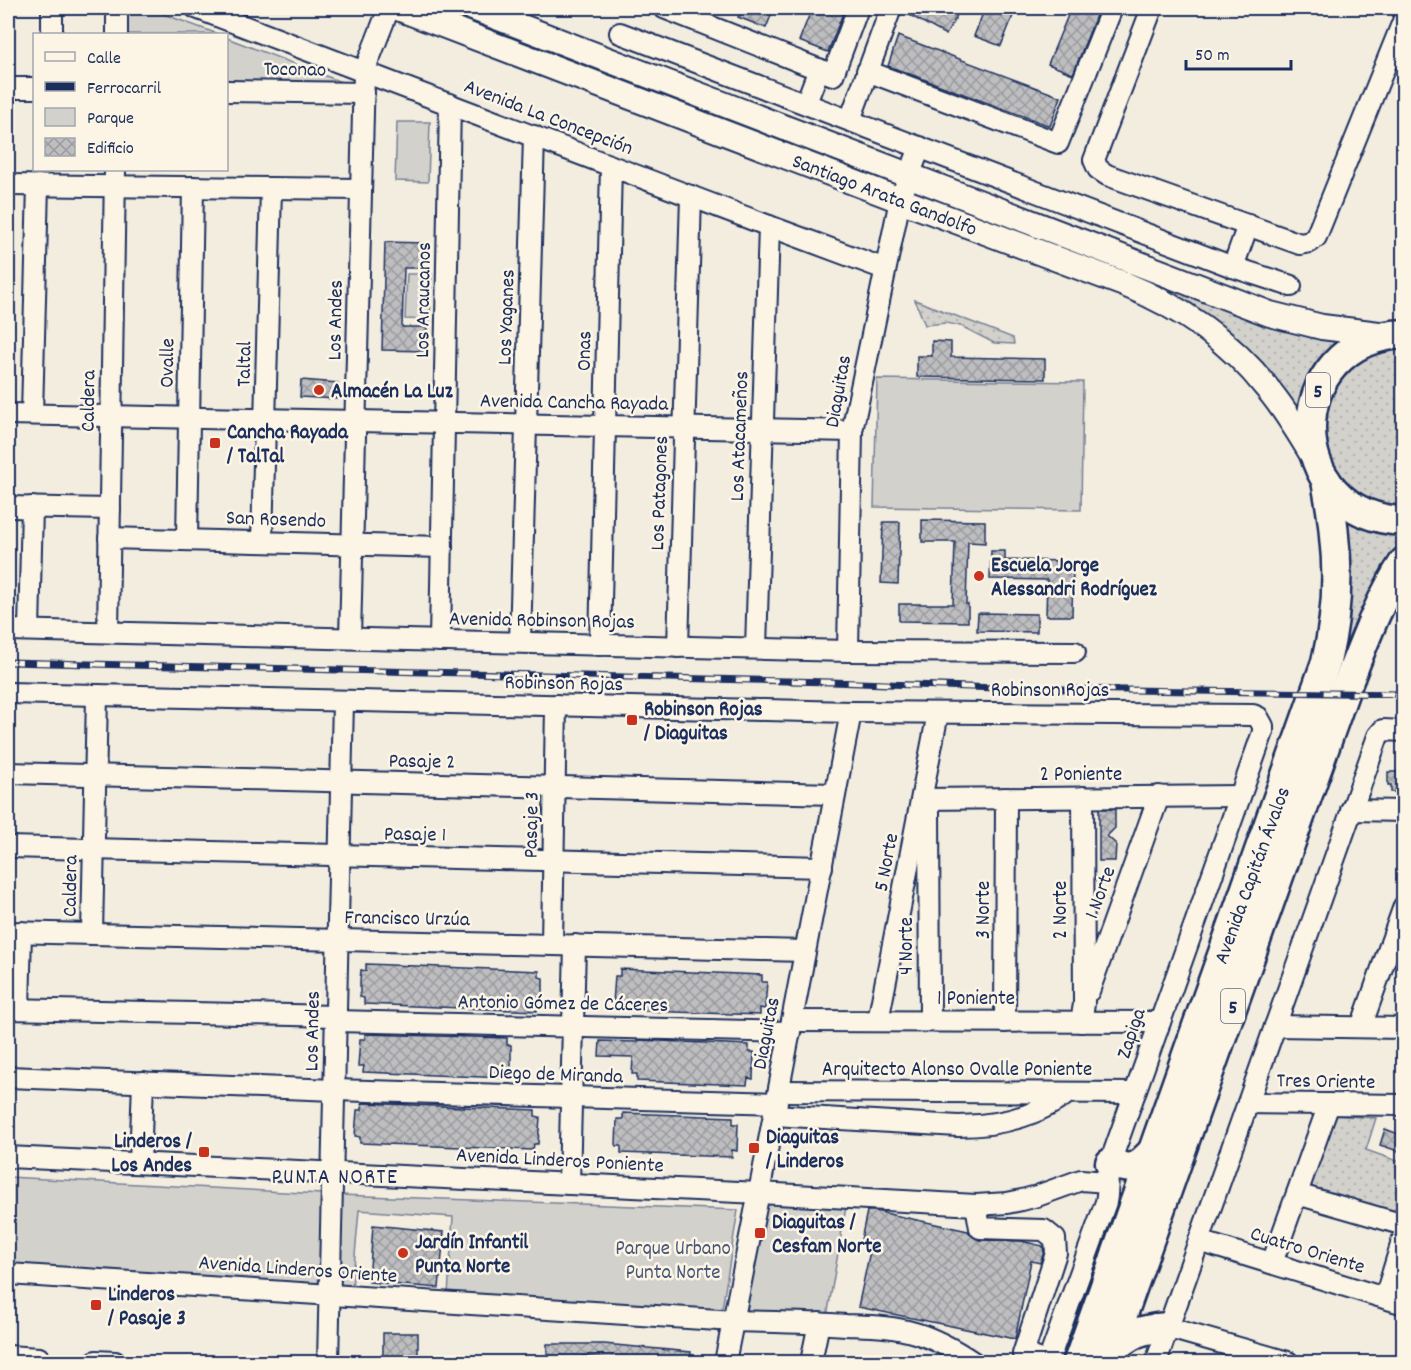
<svg xmlns="http://www.w3.org/2000/svg" width="1411" height="1370" viewBox="0 0 1411 1370" font-family="Dekko,sans-serif">
<defs>
<pattern id="grass-dots" width="8" height="8" patternUnits="userSpaceOnUse" patternTransform="scale(1.5)"><rect width="8" height="8" fill="#d3d1cc"/><path d="M2 2h.1M6 6h.1" fill="none" stroke="#b5b4b2" stroke-width="1.8" stroke-linecap="round"/></pattern>
<pattern id="building-cross-hatch" width="8" height="8" patternUnits="userSpaceOnUse" patternTransform="scale(1.5)"><rect width="8" height="8" fill="#bebec0"/><path d="M0 0l8 8M0 8l8-8" fill="none" stroke="#9a9b9f"/></pattern>
</defs>
<rect width="100%" height="100%" fill="#f3ede0"/>
<filter id="ink" filterUnits="userSpaceOnUse"><feTurbulence type="fractalNoise" baseFrequency=".0167" numOctaves="2"/><feDisplacementMap in="SourceGraphic" scale="12" xChannelSelector="R" yChannelSelector="G"/><feConvolveMatrix kernelMatrix="1 2 1 2 8 2 1 2 1" color-interpolation-filters="sRGB"/></filter>
<g filter="url(#ink)">
<g fill="url(#grass-dots)" stroke="#778095" stroke-width="1.5">
<polygon points="422,8 458,8 872,167 886,178 883,185"/>
<path d="M924 192 1340 340C1333 347 1325 354 1319 361 1306 377 1301 397 1298 416L1239 345 923 198Z"/>
<polygon points="915,300 1013,338 1014,344 994,343 961,326 946,323 925,325"/>
<polygon points="1403,347 1403,508 1381,506 1353,491 1332,467 1323,415 1341,376 1366,356"/>
<polygon points="1347,520 1379,534 1403,535 1403,544 1384,573 1334,677"/>
<path d="M1334 1115 1376 1118 1366 1150 1403 1163C1403 1179 1406 1202 1391 1212L1314 1189 1307 1183Z"/>
</g>
<g fill="#d3d1cc" stroke="#778095" stroke-width="1.5">
<polygon points="123,8 147,8 218,34 121,34"/>
<polygon points="227,38 352,86 227,84"/>
<polygon points="397,122 430,122 428,182 395,181"/>
<polygon points="407,274 432,274 430,320 405,319"/>
<polygon points="877,379 1083,382 1081,510 874,507"/>
<polygon points="8,1177 340,1195 738,1210 721,1315 448,1295 453,1217 359,1210 352,1289 8,1263"/>
<polygon points="764,1200 846,1207 827,1317 747,1312"/>
</g>
<g fill="url(#building-cross-hatch)" stroke="#1b2f5e" stroke-width="1.5">
<polygon points="742,8 774,8 766,28 738,17"/>
<polygon points="812,8 845,8 828,52 799,41"/>
<polygon points="903,8 961,8 946,35 902,11"/>
<polygon points="985,8 1016,8 1001,46 974,36"/>
<polygon points="1071,8 1099,8 1073,74 1048,64"/>
<polygon points="898,36 1061,97 1050,126 888,66"/>
<polygon points="385,242 425,243 425,268 404,268 402,327 427,327 426,351 382,350"/>
<polygon points="932,341 951,342 951,357 1045,359 1045,379 917,377 917,356 932,356"/>
<polygon points="301,380 338,383 337,399 300,397"/>
<polygon points="922,520 985,521 985,543 968,542 966,604 968,604 968,622 899,621 899,604 953,604 955,542 922,542"/>
<polygon points="883,522 900,522 898,584 881,583"/>
<polygon points="991,551 1005,551 1005,560 1073,561 1072,616 1046,616 1047,580 990,579"/>
<polygon points="978,613 1037,614 1037,632 977,631"/>
<polygon points="1388,772 1404,772 1404,792 1391,792 1391,785 1388,785"/>
<polygon points="1099,809 1115,809 1115,828 1107,836 1116,844 1115,861 1099,861"/>
<polygon points="366,964 539,971 539,977 543,978 543,1005 538,1004 537,1011 364,1004 364,998 360,997 360,981 361,970 366,971"/>
<polygon points="620,969 762,975 762,982 767,982 765,1009 760,1008 760,1015 618,1010 618,1003 613,1003 615,976 620,976"/>
<polygon points="365,1034 507,1038 507,1045 511,1045 511,1071 505,1071 505,1078 363,1072 364,1066 358,1066 360,1039 365,1039"/>
<polygon points="638,1040 749,1045 749,1052 754,1052 753,1079 748,1078 747,1085 637,1081 637,1074 632,1074 633,1057 599,1056 600,1041 638,1042"/>
<polygon points="362,1103 535,1110 535,1116 540,1117 538,1144 534,1144 533,1150 360,1143 360,1137 355,1136 357,1110 362,1110"/>
<polygon points="623,1113 733,1117 733,1124 738,1124 737,1151 732,1150 732,1157 621,1153 621,1146 616,1146 617,1119 623,1119"/>
<polygon points="1385,1129 1404,1136 1404,1153 1380,1145"/>
<polygon points="867,1211 875,1211 968,1231 971,1235 979,1240 1021,1241 1043,1246 1044,1252 1040,1263 1031,1261 1015,1339 858,1307 872,1242 861,1240"/>
<polygon points="373,1225 444,1232 439,1288 369,1282"/>
<rect x="383" y="1333" width="35" height="29"/>
<polygon points="547,1344 604,1344 691,1352 690,1362 653,1362 622,1360 621,1362 611,1362 611,1359 582,1356 581,1362 547,1362"/>
</g>
<g fill="none" stroke-linecap="round" stroke-linejoin="round">
<defs>
<g id="minor">
<polyline points="196,8 769,226 885,269"/>
<polyline points="664,8 833,75 858,8"/>
<polyline points="1152,8 1094,160 1098,169 1107,175 1300,244 1310,242 1316,237 1404,19"/>
<polyline points="620,33 1233,267 1291,286"/>
<polyline points="52,34 52,8"/>
<polyline points="117,34 117,8"/>
<polyline points="867,71 1058,143 1112,8"/>
<polyline points="8,88 34,88"/>
<polyline points="226,91 364,93"/>
<polyline points="806,103 819,69"/>
<polyline points="850,120 891,8"/>
<polyline points="8,185 361,189"/>
<polyline points="1233,267 1248,225"/>
<polyline points="8,414 852,431"/>
<polyline points="32,414 38,185"/>
<polyline points="8,507 110,509"/>
<polyline points="109,538 442,547"/>
<polyline points="187,540 193,187"/>
<polyline points="262,542 271,188"/>
<polyline points="8,630 848,651 1075,652"/>
<polyline points="29,630 32,507"/>
<polyline points="108,632 115,170"/>
<polyline points="350,638 364,72 389,8"/>
<polyline points="440,641 450,104"/>
<polyline points="520,642 534,136"/>
<polyline points="600,645 611,166"/>
<polyline points="678,647 691,196"/>
<polyline points="756,648 769,226"/>
<polyline points="848,651 852,431 900,200 920,147"/>
<path d="M8 693 851 712 1253 715 1258 717 1263 726V732L1110 1163C1106 1176 1109 1189 1106 1202L1048 1362"/>
<polyline points="8,773 835,794"/>
<polyline points="922,799 1240,796"/>
<polyline points="929,807 930,1021"/>
<polyline points="1351,810 1404,811"/>
<polyline points="8,847 822,867"/>
<polyline points="8,932 805,951"/>
<polyline points="92,934 97,695"/>
<polyline points="552,944 556,705"/>
<polyline points="1089,991 1159,796"/>
<polyline points="8,1009 336,1016"/>
<polyline points="19,1009 21,932"/>
<polyline points="336,1021 790,1032"/>
<polyline points="792,1021 1160,1022"/>
<polyline points="878,1021 938,713"/>
<polyline points="1005,1022 1006,798"/>
<polyline points="1081,1022 1084,1004 1083,797"/>
<polyline points="1275,1026 1404,1028"/>
<polyline points="1361,1027 1404,906"/>
<polyline points="8,1077 334,1090 777,1103"/>
<polyline points="779,1091 1135,1093"/>
<polyline points="1248,1103 1404,1105"/>
<path d="M774 1115 958 1126C998 1126 1036 1117 1068 1093"/>
<polyline points="8,1157 759,1193 976,1205 1007,1203 1022,1200 1037,1196 1081,1180 1107,1182"/>
<polyline points="140,1163 143,1082"/>
<polyline points="569,1184 575,945"/>
<polyline points="1297,1194 1404,1225"/>
<polyline points="976,1205 980,1228 1044,1230 1055,1239 1056,1253 1023,1354 1048,1362"/>
<polyline points="1199,1241 1404,1304"/>
<polyline points="1272,1263 1329,1104"/>
<path d="M8 1274 734 1321C771 1322 808 1322 846 1325 869 1326 892 1326 915 1333 936 1339 955 1350 973 1362"/>
<polyline points="1385,1298 1404,1235"/>
<polyline points="1155,1324 1288,1362"/>
<polyline points="8,1356 39,1358"/>
<polyline points="96,1362 96,1361 115,1362"/>
<polyline points="328,1362 343,701"/>
<polyline points="725,1362 762,1177 851,712"/>
<polyline points="811,1362 819,1323"/>
<polyline points="1156,1362 1378,736 1383,730 1404,731"/>
</g>
<g id="major">
<path d="M398 8 900 200 1124 284C1179 306 1230 341 1267 388 1285 409 1299 433 1313 456"/>
<polyline points="473,8 1270,314 1322,327 1387,335"/>
</g>
<g id="highway">
<path d="M1404 334C1280 339 1280 517 1404 521"/>
<path d="M1110 1163C1133 1171 1135 1169 1152 1152"/>
<path d="M1110 1352C1130 1333 1141 1329 1168 1327"/>
<path d="M1078 1362 1326 662C1336 621 1339 578 1334 536 1333 517 1329 499 1326 480"/>
<path d="M1106 1362 1344 693C1362 648 1377 603 1404 562"/>
</g>
</defs>
<use href="#minor" stroke="#1b2f5e" stroke-width="24"/>
<use href="#major" stroke="#1b2f5e" stroke-width="28"/>
<use href="#highway" stroke="#1b2f5e" stroke-width="33"/>
<use href="#minor" stroke="#fcf5e5" stroke-width="20"/>
<use href="#major" stroke="#fcf5e5" stroke-width="24"/>
<use href="#highway" stroke="#fcf5e5" stroke-width="28"/>
<defs>
<polyline id="rail" points="8,662 831,682 997,688 1404,694"/>
</defs>
<use href="#rail" stroke="#1b2f5e" stroke-width="7"/>
<use href="#rail" stroke="#fcf5e5" stroke-width="4.5" stroke-dasharray="14" stroke-linecap="butt"/>
</g>
</g>
<g fill="#c8321e" stroke="#fcf5e5" stroke-width="2">
<circle cx="319" cy="390" r="6"/>
<rect x="209" y="437" width="12" height="12" rx="3"/>
<circle cx="979" cy="576" r="6"/>
<rect x="626" y="714" width="12" height="12" rx="3"/>
<rect x="748" y="1142" width="12" height="12" rx="3"/>
<rect x="198" y="1146" width="12" height="12" rx="3"/>
<rect x="754" y="1227" width="12" height="12" rx="3"/>
<circle cx="403" cy="1253" r="6"/>
<rect x="90" y="1299" width="12" height="12" rx="3"/>
</g>
<g text-anchor="middle" stroke-width="5" stroke-linejoin="round" paint-order="stroke">
<g fill="#fcf5e5" stroke="#5e6a86" stroke-width="1.5">
<rect x="1306" y="373" width="24" height="34" rx="4.5"/>
<rect x="1221" y="989" width="24" height="34" rx="4.5"/>
</g>
<g font-size="20" font-weight="bold" fill="#1b2f5e">
<text x="1318" y="397">5</text>
<text x="1233" y="1013">5</text>
</g>
<g font-size="21" fill="#1b2f5e" stroke="#fcf5e5">
<text transform="translate(295 68) rotate(1)" y="7">Toconao</text>
<text transform="translate(549 116) rotate(21)" y="7">Avenida La Concepción</text>
<text transform="translate(885 194) rotate(21)" y="7">Santiago Arata Gandolfo</text>
<text transform="translate(422 300) rotate(-89)" y="7">Los Araucanos</text>
<text transform="translate(505 317) rotate(-88)" y="7">Los Yaganes</text>
<text transform="translate(334 320) rotate(-89)" y="7">Los Andes</text>
<text transform="translate(583 351) rotate(-89)" y="7">Onas</text>
<text transform="translate(166 363) rotate(-89)" y="7">Ovalle</text>
<text transform="translate(243 364) rotate(-89)" y="7">Taltal</text>
<text transform="translate(837 391) rotate(-80)" y="7">Diaguitas</text>
<text transform="translate(87 401) rotate(-89)" y="7">Caldera</text>
<text transform="translate(574 401) rotate(1)" y="7">Avenida Cancha Rayada</text>
<text transform="translate(738 436) rotate(-88)" y="7">Los Atacameños</text>
<text transform="translate(658 493) rotate(-88)" y="7">Los Patagones</text>
<text transform="translate(276 518) rotate(2)" y="7">San Rosendo</text>
<text transform="translate(542 619) rotate(1)" y="7">Avenida Robinson Rojas</text>
<text transform="translate(564 682) rotate(1)" y="7">Robinson Rojas</text>
<text x="1050" y="696">Robinson Rojas</text>
<text transform="translate(422 760) rotate(1)" y="7">Pasaje 2</text>
<text x="1081" y="780">2 Poniente</text>
<text transform="translate(530 825) rotate(-89)" y="7">Pasaje 3</text>
<text transform="translate(415 833) rotate(1)" y="7">Pasaje 1</text>
<text transform="translate(885 862) rotate(-79)" y="7">5 Norte</text>
<text transform="translate(1251 875) rotate(-70)" y="7">Avenida Capitán Ávalos</text>
<text transform="translate(69 886) rotate(-89)" y="7">Caldera</text>
<text transform="translate(1099 892) rotate(-70)" y="7">1 Norte</text>
<text transform="translate(982 910) rotate(-90)" y="7">3 Norte</text>
<text transform="translate(1059 910) rotate(-90)" y="7">2 Norte</text>
<text transform="translate(407 917) rotate(1)" y="7">Francisco Urzúa</text>
<text transform="translate(905 946) rotate(-90)" y="7">4 Norte</text>
<text x="976" y="1004">1 Poniente</text>
<text transform="translate(563 1002) rotate(1)" y="7">Antonio Gómez de Cáceres</text>
<text transform="translate(311 1031) rotate(-89)" y="7">Los Andes</text>
<text transform="translate(765 1033) rotate(-79)" y="7">Diaguitas</text>
<text transform="translate(1130 1033) rotate(-71)" y="7">Zapiga</text>
<text x="957" y="1075">Arquitecto Alonso Ovalle Poniente</text>
<text transform="translate(556 1073) rotate(2)" y="7">Diego de Miranda</text>
<text transform="translate(1326 1080) rotate(1)" y="7">Tres Oriente</text>
<text transform="translate(560 1159) rotate(3)" y="7">Avenida Linderos Poniente</text>
<text transform="translate(1308 1249) rotate(17)" y="7">Cuatro Oriente</text>
<text transform="translate(298 1268) rotate(4)" y="7">Avenida Linderos Oriente</text>
</g>
<g font-size="21" font-weight="bold" fill="#1b2f5e" stroke="#fcf5e5" text-anchor="start">
<text x="331" y="397">Almacén La Luz</text>
<text x="227" y="438">Cancha Rayada<tspan x="227" dy="24">/ TalTal</tspan></text>
<text x="991" y="571">Escuela Jorge<tspan x="991" dy="24">Alessandri Rodríguez</tspan></text>
<text x="644" y="715">Robinson Rojas<tspan x="644" dy="24">/ Diaguitas</tspan></text>
<text x="766" y="1143">Diaguitas<tspan x="766" dy="24">/ Linderos</tspan></text>
<text x="192" y="1147" text-anchor="end">Linderos /<tspan x="192" dy="24">Los Andes</tspan></text>
<text x="772" y="1228">Diaguitas /<tspan x="772" dy="24">Cesfam Norte</tspan></text>
<text x="415" y="1248">Jardín Infantil<tspan x="415" dy="24">Punta Norte</tspan></text>
<text x="108" y="1300">Linderos<tspan x="108" dy="24">/ Pasaje 3</tspan></text>
</g>
<g font-size="21" fill="#49587a" stroke="#fcf5e5">
<text x="673" y="1254">Parque Urbano<tspan x="673" dy="24">Punta Norte</tspan></text>
</g>
<g font-size="22" letter-spacing="1.5" fill="#1b2f5e" stroke="#fcf5e5">
<text x="335" y="1183">PUNTA NORTE</text>
</g>
</g>
<rect width="1411" height="1370" fill="none" stroke="#fcf5e5" stroke-width="30"/>
<rect x="15" y="15" width="1381" height="1340" fill="none" stroke="#1b2f5e" stroke-width="2" filter="url(#ink)"/>
<rect x="33" y="33" width="195" height="138" fill="#fcf5e5" stroke="#a2a6af" stroke-width="1.5"/>
<rect x="45" y="52" width="30" height="9" fill="#fcf5e5" stroke="#a2a6af" stroke-width="1.5"/>
<text x="87" y="63" font-size="18" fill="#1b2f5e">Calle</text>
<rect x="45" y="82" width="30" height="9" fill="#1b2f5e" stroke="#a2a6af" stroke-width="1.5"/>
<text x="87" y="93" font-size="18" fill="#1b2f5e">Ferrocarril</text>
<rect x="45" y="108" width="30" height="18" fill="#d3d1cc" stroke="#a2a6af" stroke-width="1.5"/>
<text x="87" y="123" font-size="18" fill="#1b2f5e">Parque</text>
<rect x="45" y="138" width="30" height="18" fill="url(#building-cross-hatch)" stroke="#a2a6af" stroke-width="1.5"/>
<text x="87" y="153" font-size="18" fill="#1b2f5e">Edificio</text>
<path d="M1186 60v9h105v-9" fill="none" stroke="#1b2f5e" stroke-width="3"/>
<text x="1195" y="60" font-size="18" fill="#1b2f5e" stroke="#fcf5e5" stroke-width="4.5" paint-order="stroke">50 m</text>
</svg>
